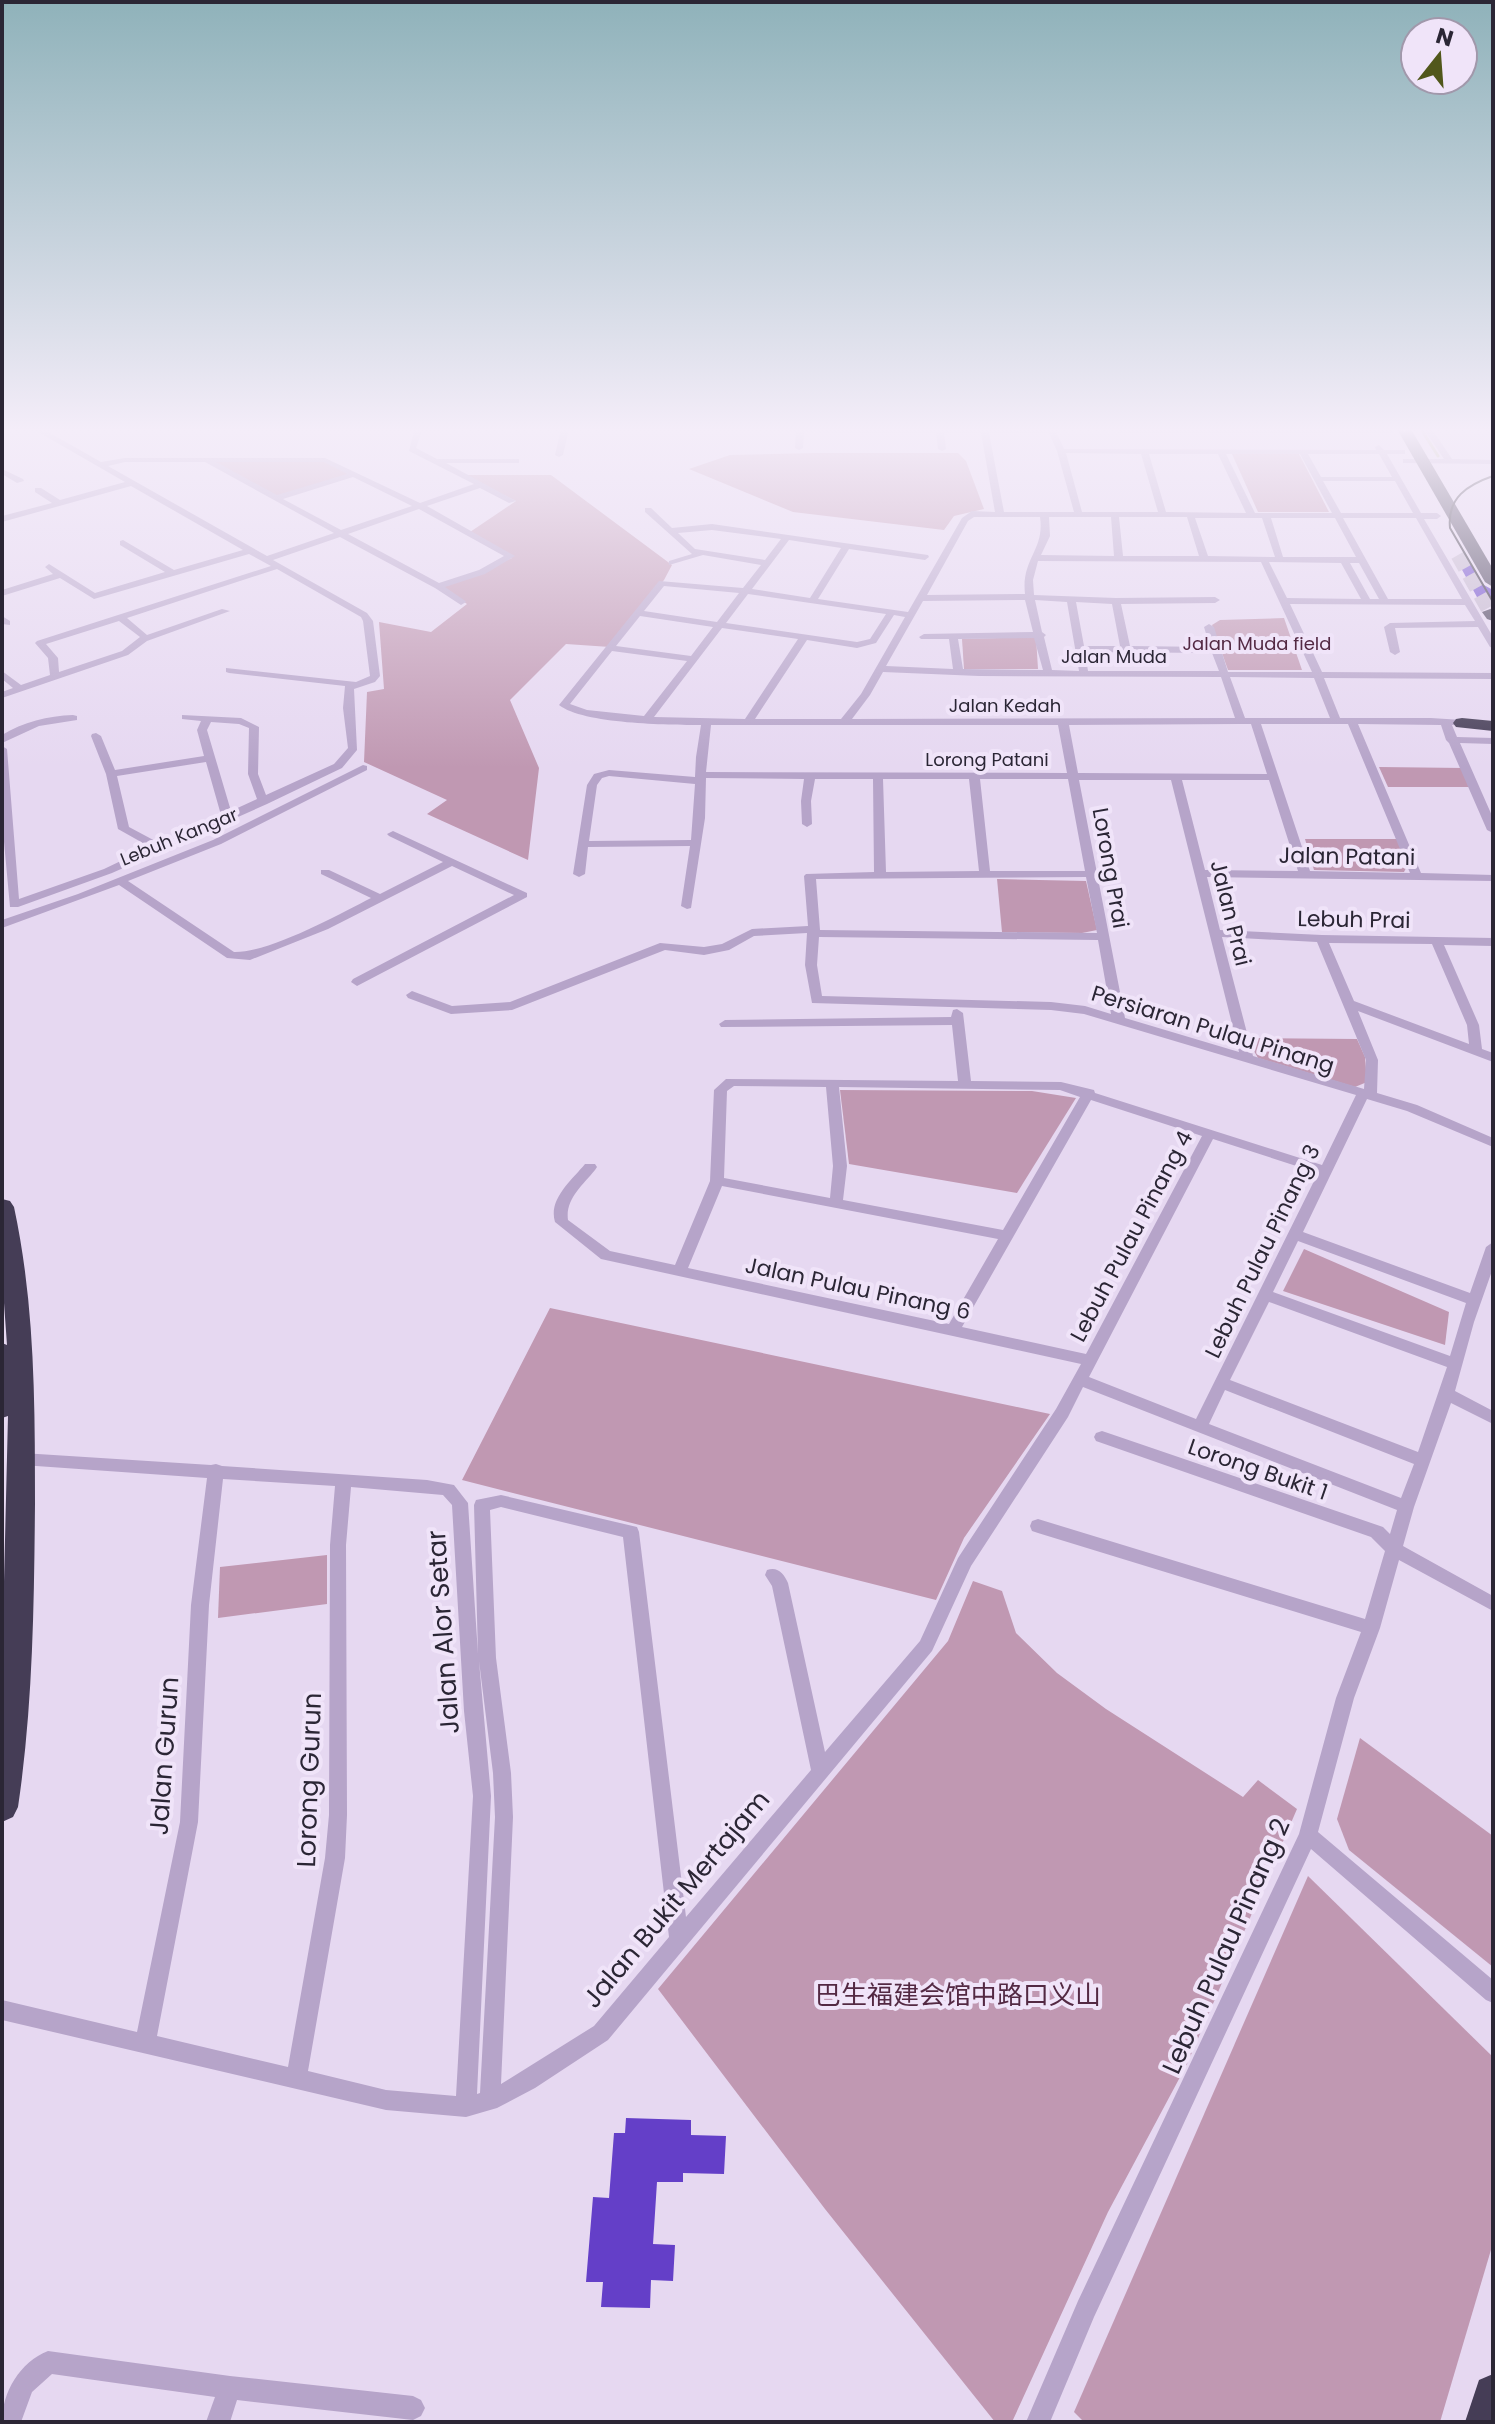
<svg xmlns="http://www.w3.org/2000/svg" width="1495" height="2424" viewBox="0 0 1495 2424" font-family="Poppins,'Noto Sans SC',sans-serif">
<rect width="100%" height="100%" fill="#e6d8f1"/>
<g fill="#c098b2">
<polygon points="815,453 958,453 966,461 984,509 954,516 944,530 793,512 689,469 730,455"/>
<polygon points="1232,454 1299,454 1329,512 1258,512"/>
<polygon points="205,459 325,460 354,474 277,498"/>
<polygon points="462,475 551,475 672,565 664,580 610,647 566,644 510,700 539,768 528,860 427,814 447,800 364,762 367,692 384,689 379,622 431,632 467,604 443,587 512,558 470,532 516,501"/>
<polygon points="1284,618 1302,670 1228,670 1212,625 1220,620"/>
<polygon points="1036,637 1038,669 964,669 962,639"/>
<polygon points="1379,767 1464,768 1474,787 1388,787"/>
<polygon points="1305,839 1397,839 1407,866 1404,872 1314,870"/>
<polygon points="997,879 1086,881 1097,930 1082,933 1002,932"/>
<polygon points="1251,1038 1357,1039 1365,1057 1367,1082 1355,1087 1258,1058 1250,1044"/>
<polygon points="840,1090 1032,1091 1076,1098 1017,1193 849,1164"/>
<polygon points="1304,1249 1449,1312 1445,1345 1283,1291"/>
<polygon points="550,1308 1050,1414 964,1538 936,1600 462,1480"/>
<polygon points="327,1555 327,1604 218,1618 220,1567"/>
<polygon points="973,1581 1002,1591 1016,1633 1057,1673 1106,1709 1243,1797 1258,1780 1297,1809 1187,2064 1108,2212 1012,2422 995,2422 825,2209 658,1989 948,1641"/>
<polygon points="1360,1738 1493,1836 1493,1967 1349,1850 1337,1819"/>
<polygon points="1308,1876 1493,2057 1493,2243 1440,2422 1084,2422 1074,2412"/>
</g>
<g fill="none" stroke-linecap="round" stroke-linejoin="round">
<polyline stroke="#abaf76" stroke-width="3" points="1421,429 1438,456"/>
</g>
<g fill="#643fc8">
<polygon points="1455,557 1467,557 1482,584 1493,590 1493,605 1483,608"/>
<polygon points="626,2118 691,2120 691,2135 726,2136 724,2174 683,2173 683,2182 657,2182 653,2244 675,2245 673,2281 651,2280 650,2308 601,2307 603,2282 586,2282 593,2197 609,2198 614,2133 625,2133"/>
</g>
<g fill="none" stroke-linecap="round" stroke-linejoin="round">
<polyline stroke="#c1b4cb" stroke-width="15" stroke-dasharray="15 8" stroke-linecap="butt" points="1458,555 1490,612"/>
<g fill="#b6a4c9" fill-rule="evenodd">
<path d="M33 429H43L101 462 125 458H325L420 503 474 484 409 451 414 431H245L241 429H446L442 431H422L416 448 437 459H519V463H446L516 501 509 503 480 488 427 506 515 556 485 574 445 587 464 600 466 602 461 605 435 588 340 537 273 560 367 613 373 621 380 676 375 682 354 689 357 750 342 768 267 804 112 873 18 907H10L2 820V746L7 749 19 899 104 869 150 847 118 829 106 774 91 736 92 734 96 733 101 736 115 770 204 756 197 730 201 721 182 719V715L241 718 259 727 258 774 266 795 334 764 348 748 343 708 345 686 229 673 226 672V668L356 682 370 676 363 621 361 617 277 569 127 618 147 635 222 609 230 611 147 641 128 655 2 698V692L13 688 2 679V671L21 685 50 675 48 658 35 643 37 641 271 566 249 554 94 599 60 578 2 596V590L53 574 45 567 49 564 95 593 165 572 120 545V541L123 540 174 570 243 550 131 486 2 522V516L52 503 35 492V488H41L60 500 125 482ZM125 462H205L334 533 267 556 108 466ZM216 462H324L347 474 277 495ZM353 477 412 506 341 530 283 499ZM419 509 504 556 479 570 439 583 348 534ZM119 621 140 637 122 651 59 672 58 658 46 644ZM211 722 239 724 249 728 248 774 257 799 231 811 207 730ZM206 762 221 815 159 843 129 827 117 776Z"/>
<polygon points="561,429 569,429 563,455 559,457 555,455"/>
<path d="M599 429H1055L1064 449 1376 450 1375 447 1379 445 1384 450H1405V454H1387L1421 513H1437L1441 516 1437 519H1424L1493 637V648L1490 647 1478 627 1395 628 1400 652 1395 655 1390 652 1384 627 1390 623 1475 621 1465 605 1290 604 1322 672 1493 673V679L1324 678 1340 718H1431L1493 722V728L1452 725 1457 737 1493 738V744L1460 743 1493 818V833L1487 830 1449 743 1446 740 1441 725 1358 724 1421 873 1493 875V881L1207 877 1220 930 1322 935 1493 938V946L1444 945 1479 1025 1482 1049 1493 1053V1062L1358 1011 1378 1060 1377 1093 1417 1105 1493 1138V1147L1407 1111 1367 1099 1303 1232 1470 1293 1486 1247 1493 1242V1268L1474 1322 1455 1391 1493 1411V1424L1451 1403 1414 1507 1403 1546 1493 1596V1611L1399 1560 1380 1628 1354 1698 1318 1832 1493 1980V2003L1486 2000 1311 1849 1094 2317 1050 2422H1026L1078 2301 1299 1834 1336 1698 1361 1632 1038 1533 1032 1531 1030 1526 1032 1521 1038 1519 1365 1619 1385 1551 1371 1537 1096 1441 1094 1437 1096 1433 1102 1431 1108 1433 1383 1527 1390 1534 1397 1510 1083 1387 1068 1417 971 1566 932 1651 608 2040 535 2088 497 2108 466 2117 386 2110 2 2020V2000L137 2032 180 1822 191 1605 207 1478 22 1465 16 1463 14 1459 16 1455 22 1453 211 1465 216 1464 222 1466 427 1480 454 1485 468 1503 478 1654 474 1505 476 1500 501 1495 637 1527 639 1532 686 1917 811 1770 772 1586 765 1575 767 1570C778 1566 784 1574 788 1583L825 1752 920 1641 958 1558 1056 1409 1081 1364 601 1259 555 1222C548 1199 572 1180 585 1164H595L597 1167 595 1170C583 1185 565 1199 568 1220L610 1251 675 1265 710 1181 714 1090 726 1079 958 1081 952 1025 721 1027 719 1024 725 1020 951 1017 953 1010 957 1009 963 1013 971 1081 1061 1082 1094 1090 1095 1093 1322 1165 1356 1095 1084 1014 1051 1010 812 1003 805 965 807 933 754 936 729 950 704 955 665 950 512 1010 451 1014 408 998 406 995 412 991 452 1006 510 1002 660 943 704 947 722 944 752 929 808 926 804 876 806 874 874 872 873 779H815L811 801 812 824 807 827 802 824 801 801 804 779 706 778 705 818 691 908 687 909 681 906 690 846 588 847 585 874 579 877 573 874 587 785 594 774 609 770 695 777 696 757 701 725C669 725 583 724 559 705L659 581 743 588 761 565 703 555 669 565V561L692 554 645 512V508H651L672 528 712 524 928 555 929 557 925 560 849 549 818 599 908 612 962 518 972 511 995 512 981 433H944L946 449 942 451 938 449 936 433 804 432 803 448 799 450 795 448 796 432 603 431ZM989 433H1049L1057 451 1074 512H1004ZM1066 453 1141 454 1158 512H1082ZM1149 454H1218L1246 513 1166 512ZM1226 454H1300L1332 513H1255ZM1308 454H1379L1392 477H1321ZM1323 481H1395L1413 513H1341ZM974 517H1040C1045 550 1021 559 1025 594L927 595 968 521ZM1049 517H1111L1114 556 1041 555 1050 536ZM1119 517H1187L1199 556H1123ZM1195 518H1262L1275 557 1208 556ZM1271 518H1335L1356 557H1283ZM1343 518H1416L1462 599H1388ZM712 530 781 539 765 560 695 549 678 533ZM789 540 841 548 810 598 752 589ZM1038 561 1261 562 1312 672H1228L1214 627 1209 624 1204 627 1210 647 1130 646 1121 604 1215 603 1220 600 1215 597 1116 598 1034 595 1033 580ZM1269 562 1341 563 1361 599 1287 598ZM1350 563H1359L1379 599H1370ZM664 586 739 593 717 622 644 611ZM748 594 886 614 870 639 857 642 726 623ZM1020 600H1025L1033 632 924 634 919 637 921 639H949L953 669 886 666 923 601ZM1035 600 1067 602 1079 671 1052 670 1044 637 1046 635 1042 632ZM1076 602 1112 604 1120 646H1084ZM894 615 905 617 861 694 841 719H755L807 640 857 648 876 643ZM640 616 713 627 691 656 616 646ZM722 628 798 639 745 719 654 717ZM1034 638 1043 670 963 669 958 639ZM612 651 687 661 644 716 587 710 570 704ZM1085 652 1212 653 1219 671H1088ZM883 672 979 676 1221 677 1235 718 852 719 870 695ZM1230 677 1314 678 1330 718H1245ZM1238 724H1251L1267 774 1078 773 1069 725ZM1261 724H1348L1410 873 1310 871ZM711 725H1058L1067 773 706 772ZM609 776 695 784 691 840 589 841 597 785 602 778ZM883 779H969L979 871 886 872ZM980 779H1068L1085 871H990ZM1079 780H1171L1239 1052 1125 1018ZM1182 780H1269L1298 871 1205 870ZM1086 877 1097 933 820 930 816 879ZM819 937 1098 940 1111 1014 1085 1006 1051 1002 822 996 817 965ZM1222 937 1317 942 1366 1060 1364 1089 1253 1056ZM1329 943 1432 944 1467 1025 1469 1044 1354 1001ZM734 1086 826 1087 833 1166 830 1198 724 1178 727 1091ZM839 1087 1060 1090 1080 1097 1003 1230 843 1200 847 1166ZM1091 1100 1202 1136 1086 1354 962 1327ZM1213 1139 1318 1173 1196 1419 1089 1377ZM722 1186 998 1239 949 1324 688 1268ZM1298 1241 1466 1303 1450 1356 1273 1292ZM1269 1302 1447 1367 1418 1452 1230 1380ZM1225 1390 1414 1464 1401 1498 1209 1424ZM223 1479 335 1486 330 1545 329 1815 325 1858 288 2067 157 2036 198 1822 209 1605ZM351 1487 443 1495 452 1505 464 1711 473 1796 456 2096 386 2090 308 2071 345 1858 347 1815 346 1545ZM501 1507 623 1537 669 1937 594 2026 501 2084 513 1817 511 1773 496 1658 490 1510ZM479 1661 493 1773 495 1817 480 2093 477 2094 491 1796Z"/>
<polygon points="1118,429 1392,429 1394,431 1390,433 1120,433 1116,431"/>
<polygon points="1424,429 1432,429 1452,459 1493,460 1493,464 1403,463 1403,459 1444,459"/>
<polygon points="2,469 23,479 24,481 17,483 2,474"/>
<polygon points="2,616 10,621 10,625 2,624"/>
<path d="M73 715 77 716V720L39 726 2 743V735C23 722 48 716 73 715Z"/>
<path d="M363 765 367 766V770L221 844 128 881 234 952C269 953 338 915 371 898L321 874V870H329L380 894 443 862 389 836 387 834 393 831 527 893V897L357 986 351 982 353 979 514 895 452 866 328 929 250 960 227 958 119 885 2 928V920L78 894 213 840Z"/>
<path d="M48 2351 230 2376 413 2396 421 2400 425 2408 421 2416 413 2420 237 2400 230 2422H206L215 2397 52 2374 32 2392 21 2422H2C2 2392 20 2362 48 2351Z"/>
</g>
<g fill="#453d56" fill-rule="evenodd">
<polygon points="1397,429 1411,429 1493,569 1493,587 1485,582"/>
<polygon points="1493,608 1493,621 1487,619 1482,612"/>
<polygon points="1462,718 1493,721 1493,731 1456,727 1453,723 1456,719"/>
<path d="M2 1199 10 1201 14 1207C35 1305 35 1403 35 1504 34 1605 33 1706 18 1807L13 1817 2 1822V1664L8 1416 2 1418V1343L7 1345 2 1275Z"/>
<polygon points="1493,2374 1493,2422 1465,2422 1479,2380"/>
</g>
<path stroke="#2b2635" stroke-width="2" d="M1493 476C1467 485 1447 498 1450 528L1493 602"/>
</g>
<linearGradient id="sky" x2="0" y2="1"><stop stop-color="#8fb2ba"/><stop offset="0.56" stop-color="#f4edf9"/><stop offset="1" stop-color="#f4edf9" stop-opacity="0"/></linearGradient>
<rect width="1495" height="768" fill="url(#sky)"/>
<g text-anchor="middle" stroke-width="8" stroke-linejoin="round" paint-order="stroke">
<g font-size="18" fill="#532943" stroke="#f0e4f9">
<text x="1257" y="650">Jalan Muda field</text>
</g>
<g font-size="18" fill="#2b2635" stroke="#f0e4f9">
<text x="1114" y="663">Jalan Muda</text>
<text x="1005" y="712">Jalan Kedah</text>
<text x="987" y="766">Lorong Patani</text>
<text transform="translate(179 837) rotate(-22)" y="6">Lebuh Kangar</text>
</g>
<g font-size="22" fill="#2b2635" stroke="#f0e4f9">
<text transform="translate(1347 856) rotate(1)" y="8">Jalan Patani</text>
<text transform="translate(1111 868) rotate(80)" y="8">Lorong Prai</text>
<text transform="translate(1231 913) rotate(76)" y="8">Jalan Prai</text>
<text transform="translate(1354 919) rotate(1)" y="8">Lebuh Prai</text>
<text transform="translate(1213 1029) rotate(17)" y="8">Persiaran Pulau Pinang</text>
<text transform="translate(1131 1236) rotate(-62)" y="8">Lebuh Pulau Pinang 4</text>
<text transform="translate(1262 1251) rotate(-64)" y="8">Lebuh Pulau Pinang 3</text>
<text transform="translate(858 1288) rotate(12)" y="8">Jalan Pulau Pinang 6</text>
<text transform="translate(1258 1469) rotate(19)" y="8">Lorong Bukit 1</text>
</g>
<g font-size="26" fill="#2b2635" stroke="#f0e4f9">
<text transform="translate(443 1632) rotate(-94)" y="9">Jalan Alor Setar</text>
<text transform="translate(164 1756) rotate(-86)" y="9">Jalan Gurun</text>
<text transform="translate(309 1780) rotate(-88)" y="9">Lorong Gurun</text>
<text transform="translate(676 1899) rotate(-50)" y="9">Jalan Bukit Mertajam</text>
<text transform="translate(1226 1946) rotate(-66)" y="9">Lebuh Pulau Pinang 2</text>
</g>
<g font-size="26" fill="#532943" stroke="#f0e4f9">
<text x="958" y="2004">巴生福建会馆中路口义山</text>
</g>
</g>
<rect width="1495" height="2424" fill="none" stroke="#2b2635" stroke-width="8"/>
<g transform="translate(1439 56) rotate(17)"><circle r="38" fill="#f0e4f9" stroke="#a198ab" stroke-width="2"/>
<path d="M0-6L14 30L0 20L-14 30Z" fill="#51571b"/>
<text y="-12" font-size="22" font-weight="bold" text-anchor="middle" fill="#2b2635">N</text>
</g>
</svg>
